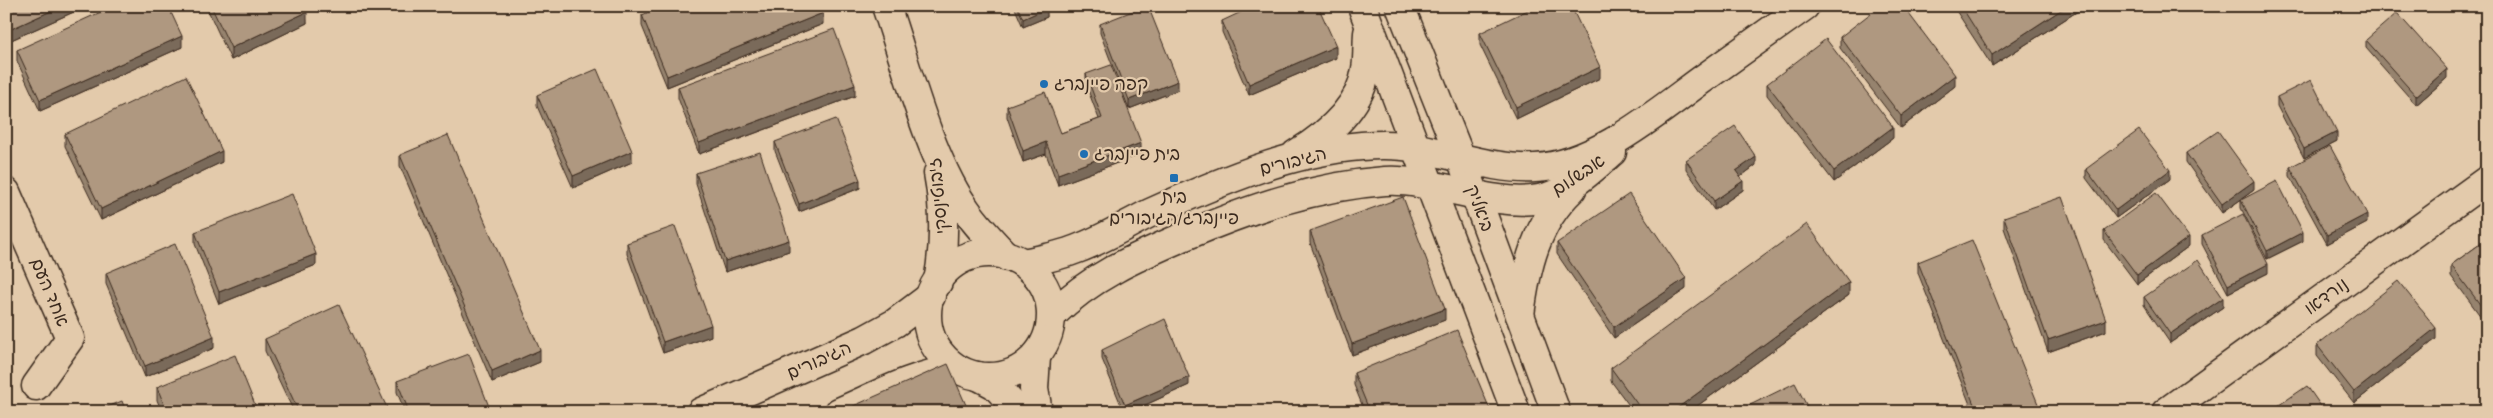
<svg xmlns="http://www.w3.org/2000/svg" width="2493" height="418" viewBox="0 0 2493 418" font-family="Dekko,'Playpen Sans Hebrew',sans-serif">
<rect width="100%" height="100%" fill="#e3caab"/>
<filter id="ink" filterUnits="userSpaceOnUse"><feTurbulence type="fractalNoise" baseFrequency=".02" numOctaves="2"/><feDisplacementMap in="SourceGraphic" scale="10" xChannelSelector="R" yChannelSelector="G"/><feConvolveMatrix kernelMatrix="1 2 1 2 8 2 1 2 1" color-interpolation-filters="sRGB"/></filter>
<g filter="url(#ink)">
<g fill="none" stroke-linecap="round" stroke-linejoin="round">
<defs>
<g id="street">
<path d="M886 6C907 67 928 152 963 205 975 224 991 240 1007 257"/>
<path d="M938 173C945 210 945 245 938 282"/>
<polyline points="6,192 70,338 36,386"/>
<polyline points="1036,357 1034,389 1038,412"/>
<polyline points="978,376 995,385 1019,412"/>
<polyline points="2166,412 2487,180"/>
</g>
<g id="secondary">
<polyline points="1362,6 1516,412"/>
<polyline points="1400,6 1475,194 1556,412"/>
<path d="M1296 154C1327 135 1361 107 1366 69 1368 57 1367 45 1368 33"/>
<circle cx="989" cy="315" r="62"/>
<path d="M1023 263C1042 259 1060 256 1077 249 1102 240 1126 225 1150 213 1194 193 1240 173 1286 160 1327 149 1375 140 1417 148 1456 155 1496 170 1535 168 1593 166 1655 114 1700 81 1735 56 1770 31 1805 6"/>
<path d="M1052 315C1090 277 1136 257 1185 236 1249 209 1315 186 1385 181 1434 178 1494 208 1539 199 1567 194 1591 170 1612 152"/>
<path d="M1520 315C1526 267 1536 223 1572 189"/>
<polyline points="701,412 864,340 895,323 931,296"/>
<path d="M839 412C878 395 915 374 957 369"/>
</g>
</defs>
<use href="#street" stroke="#3b2a1e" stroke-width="31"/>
<use href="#secondary" stroke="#3b2a1e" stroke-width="31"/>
<use href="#street" stroke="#e3caab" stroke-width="28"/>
<use href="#secondary" stroke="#e3caab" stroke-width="28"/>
</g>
<g fill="#96836e" stroke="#3b2a1e">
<polygon points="6,6 87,6 9,41 6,34"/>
<polygon points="206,6 305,6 307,23 231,60"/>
<polygon points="1014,6 1046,6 1047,17 1023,27"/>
<polygon points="1953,6 2078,6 2078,11 1992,66"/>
<polygon points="642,15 823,24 667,87 642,26"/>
<polygon points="1222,21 1336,58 1249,95 1222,32"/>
<polygon points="1100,24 1178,90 1129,109 1100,33"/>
<polygon points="1480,33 1600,78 1516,119 1480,45"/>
<polygon points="1840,37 1955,86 1901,128 1840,48"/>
<polygon points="2366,40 2447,78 2416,105 2366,48"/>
<polygon points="182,47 40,111 17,61 17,50"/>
<polygon points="1086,74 1141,154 1058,185 1046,154 1023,162 1007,117 1007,106 1061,133 1099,119 1086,85"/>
<polygon points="1767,84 1893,138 1834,182 1767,95"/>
<polygon points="678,87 855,96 699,154 678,98"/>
<polygon points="537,95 632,162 573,188 537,106"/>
<polygon points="2277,97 2337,141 2304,158 2277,106"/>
<polygon points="65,134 222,162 101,220 65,146"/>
<polygon points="775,142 860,188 799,212 775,151"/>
<polygon points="2186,153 2254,190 2222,213 2186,162"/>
<polygon points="400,155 540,362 492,382 400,166"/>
<polygon points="1686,160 1756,165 1740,177 1743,190 1714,210 1686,169"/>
<polygon points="2290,167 2367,223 2327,244 2290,176"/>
<polygon points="2086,169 2170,179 2116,218 2086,178"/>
<polygon points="696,173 789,251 725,272 696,184"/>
<polygon points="2241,200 2303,241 2267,259 2241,208"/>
<polygon points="2004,217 2106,331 2048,352 2004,228"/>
<polygon points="1310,231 1445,320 1352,355 1310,243"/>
<polygon points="2104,231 2189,246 2137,284 2104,240"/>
<polygon points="195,232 316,265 219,304 195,244"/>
<polygon points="2202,235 2268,273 2228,293 2202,244"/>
<polygon points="2487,239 2487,325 2451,276 2451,265"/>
<polygon points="627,243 711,336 663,353 627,254"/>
<polygon points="1557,243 1686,289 1614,338 1557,254"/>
<polygon points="1918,262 2038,412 1973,412 1918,273"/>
<polygon points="106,273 214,348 145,377 106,284"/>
<polygon points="1849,295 1689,412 1634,412 1611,381 1611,368"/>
<polygon points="2144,297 2223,307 2170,343 2144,305"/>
<polygon points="265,339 389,412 294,412 265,351"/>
<polygon points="2436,339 2354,403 2317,356 2317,345"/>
<polygon points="1102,350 1189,385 1130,412 1124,412 1102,359"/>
<polygon points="1354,373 1491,412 1365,412 1354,385"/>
<polygon points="397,381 491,412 405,412 397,392"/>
<polygon points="157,387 258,412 162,412 157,400"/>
</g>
<g fill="#7a6a5a" stroke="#3b2a1e">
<polygon points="62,6 87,6 9,41 9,30"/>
<polygon points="2067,6 2078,6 2078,11 1992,66 1992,55"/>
<polygon points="1047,8 1047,17 1023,27 1023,19"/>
<polygon points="307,12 307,23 231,60 231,48"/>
<polygon points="823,13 823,24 667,87 667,76"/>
<polygon points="182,36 182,47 40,111 40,100"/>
<polygon points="1336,46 1336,58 1249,95 1249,84"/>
<polygon points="1600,67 1600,78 1516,119 1516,107"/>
<polygon points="2447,69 2447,78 2416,105 2416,96"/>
<polygon points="1955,75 1955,86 1901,128 1901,116"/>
<polygon points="1178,81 1178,90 1129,109 1129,100"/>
<polygon points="855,85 855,96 699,154 699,143"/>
<polygon points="1893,127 1893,138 1834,182 1834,171"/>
<polygon points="2337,132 2337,141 2304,158 2304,149"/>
<polygon points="1046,142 1046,154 1023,162 1023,151"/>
<polygon points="1141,143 1141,154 1058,185 1058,174"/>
<polygon points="222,151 222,162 101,220 101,209"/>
<polygon points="632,151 632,162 573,188 573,176"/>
<polygon points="1756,157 1756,165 1736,180 1736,171"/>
<polygon points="2170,170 2170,179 2116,218 2116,210"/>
<polygon points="860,180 860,188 799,212 799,204"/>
<polygon points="1743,181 1743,190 1714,210 1714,201"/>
<polygon points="2254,181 2254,190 2222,213 2222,204"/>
<polygon points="2367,214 2367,223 2327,244 2327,235"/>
<polygon points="2303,232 2303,241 2267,259 2267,251"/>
<polygon points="2189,237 2189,246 2137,284 2137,275"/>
<polygon points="789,240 789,251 725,272 725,261"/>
<polygon points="316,254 316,265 219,304 219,292"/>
<polygon points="2268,264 2268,273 2228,293 2228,285"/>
<polygon points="1686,278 1686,289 1614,338 1614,327"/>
<polygon points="1849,282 1849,295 1689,412 1672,412"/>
<polygon points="2223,298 2223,307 2170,343 2170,334"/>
<polygon points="1445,309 1445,320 1352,355 1352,344"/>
<polygon points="2106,320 2106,331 2048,352 2048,340"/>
<polygon points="711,325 711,336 663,353 663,342"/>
<polygon points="2436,328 2436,339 2354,403 2354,392"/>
<polygon points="214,337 214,348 145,377 145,366"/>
<polygon points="540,350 540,362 492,382 492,371"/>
<polygon points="1189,377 1189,385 1130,412 1125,412 1125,405"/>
<polygon points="2038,404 2038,412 2019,412"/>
</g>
<g fill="#af9880" stroke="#3b2a1e">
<polygon points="6,6 62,6 9,30 6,23"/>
<polygon points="114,6 168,6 182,36 40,100 17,50"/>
<polygon points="211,6 305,6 307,12 231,48"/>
<polygon points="664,6 821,6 823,13 667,76 642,15"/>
<polygon points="1017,6 1046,6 1047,8 1023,19"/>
<polygon points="1145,6 1148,6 1178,81 1129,100 1100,24"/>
<polygon points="1254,6 1318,6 1336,46 1249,84 1222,21"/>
<polygon points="1536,6 1571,6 1600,67 1516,107 1480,33"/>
<polygon points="1880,6 1903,6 1955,75 1901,116 1840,37"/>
<polygon points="1961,6 2067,6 1992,55"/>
<polygon points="2397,13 2447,69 2416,96 2366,40"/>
<polygon points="834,29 855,85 699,143 678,87"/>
<polygon points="1826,39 1893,127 1834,171 1767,84"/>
<polygon points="1111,65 1141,143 1058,174 1046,142 1023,151 1007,106 1045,92 1061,133 1102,118 1086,74"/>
<polygon points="597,69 632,151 573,176 537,95"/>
<polygon points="186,76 222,151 101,209 65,134"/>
<polygon points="2311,80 2337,132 2304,149 2277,97"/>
<polygon points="836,119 860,180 799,204 775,142"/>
<polygon points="1735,126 1756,157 1736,171 1743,181 1714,201 1686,160"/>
<polygon points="2139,130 2170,170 2116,210 2086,169"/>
<polygon points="2218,131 2254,181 2222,204 2186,153"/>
<polygon points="448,135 540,350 492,371 400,155"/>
<polygon points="2330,146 2367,214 2327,235 2290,167"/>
<polygon points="760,152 789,240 725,261 696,173"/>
<polygon points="2277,181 2303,232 2267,251 2241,200"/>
<polygon points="2156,193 2189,237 2137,275 2104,231"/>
<polygon points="292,194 316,254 219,292 195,232"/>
<polygon points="1629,194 1686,278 1614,327 1557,243"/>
<polygon points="1403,197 1445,309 1352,344 1310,231"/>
<polygon points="2062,197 2106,320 2048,340 2004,217"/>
<polygon points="2243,214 2268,264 2228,285 2202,235"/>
<polygon points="1807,224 1849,282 1672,412 1643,412 1611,368"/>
<polygon points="675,226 711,325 663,342 627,243"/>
<polygon points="2487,239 2487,314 2451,265"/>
<polygon points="1972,240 2038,404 2019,412 1977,412 1918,262"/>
<polygon points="175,244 214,337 145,366 106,273"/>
<polygon points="2198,260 2223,298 2170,334 2144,297"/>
<polygon points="2398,281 2436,328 2354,392 2317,345"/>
<polygon points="339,305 389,412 299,412 265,339"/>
<polygon points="1165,319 1189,377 1125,405 1102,350"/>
<polygon points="1457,330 1491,412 1370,412 1354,373"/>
<polygon points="469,354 491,412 409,412 397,381"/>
<polygon points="235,355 258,412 167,412 157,387"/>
<polygon points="948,364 969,412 840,412"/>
<polygon points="1795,383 1810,412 1748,412 1746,407"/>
<polygon points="2307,386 2325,412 2269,412"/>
<polygon points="122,401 126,412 95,412"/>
</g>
</g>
<g fill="#1f6fb2" stroke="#e3caab" stroke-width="2">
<circle cx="1044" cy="84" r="5"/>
<circle cx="1084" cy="154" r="5"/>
<rect x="1169" y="173" width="10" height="10" rx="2.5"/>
</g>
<g text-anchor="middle" stroke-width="4.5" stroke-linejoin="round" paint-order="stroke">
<g font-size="18" fill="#3b2a1e" stroke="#e3caab" text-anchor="start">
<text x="1054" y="90">קפה פיינברג</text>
<text x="1094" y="160">בית פיינברג</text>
<text x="1174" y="203" text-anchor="middle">בית<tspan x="1174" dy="21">פיינברג/הגיבורים</tspan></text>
</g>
<g font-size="18" fill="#3b2a1e" stroke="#e3caab">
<text transform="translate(1293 161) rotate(-14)" y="6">הגיבורים</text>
<text transform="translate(1578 175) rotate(-34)" y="6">אבשלום</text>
<text transform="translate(938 196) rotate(-96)" y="6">ז'בוטינסקי</text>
<text transform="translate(1480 208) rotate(70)" y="6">ביאליק</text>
<text transform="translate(50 292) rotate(67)" y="6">אחד העם</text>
<text transform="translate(2326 296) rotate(-36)" y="6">נורדאו</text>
<text transform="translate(819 360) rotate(-24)" y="6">הגיבורים</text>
</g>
</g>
<rect width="2493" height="418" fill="none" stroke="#e3caab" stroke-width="25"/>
<rect x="12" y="12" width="2468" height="393" fill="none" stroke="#3b2a1e" stroke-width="2" filter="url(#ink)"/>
</svg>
